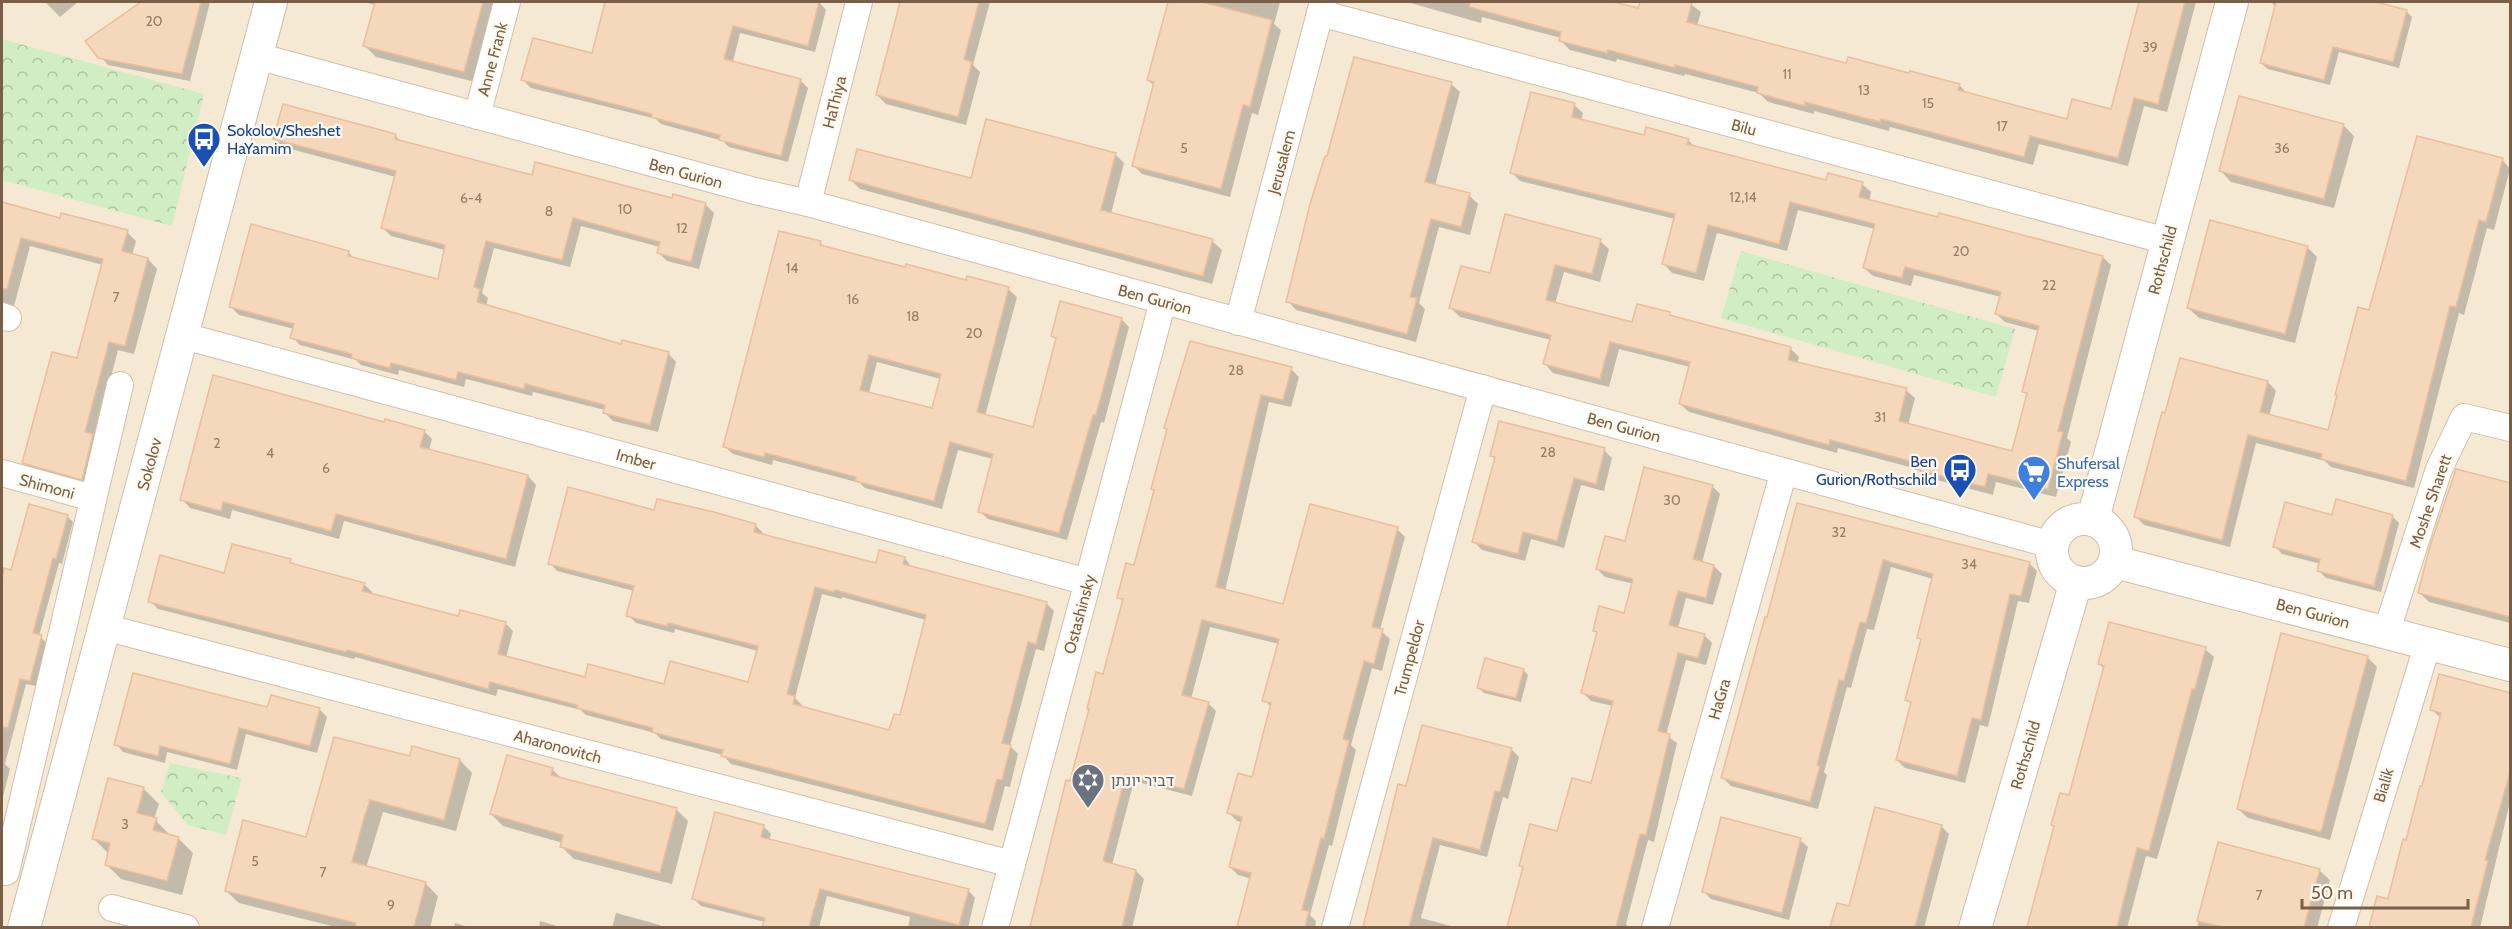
<svg xmlns="http://www.w3.org/2000/svg" width="2512" height="929" viewBox="0 0 2512 929" font-family="Cabin,Heebo,sans-serif">
<defs>
<pattern id="park-crowns" width="20" height="18" patternUnits="userSpaceOnUse" patternTransform="scale(1.5)"><rect width="20" height="18" fill="#d0edc3"/><path d="M2 6a3 3 0 1 1 6 0M12 15a3 3 0 1 1 6 0" fill="none" stroke="#aec3a0"/></pattern>
</defs>
<rect width="100%" height="100%" fill="#fef6e6"/>
<rect fill="#f6e9d4" x="2" y="2" width="2508" height="925"/>
<g fill="url(#park-crowns)">
<polygon points="2,39 204,94 172,226 2,180"/>
<polygon points="1741,251 2015,329 1996,397 1721,318"/>
<polygon points="170,763 242,778 226,835 188,825 161,792"/>
</g>
<g fill="#0003" fill-rule="evenodd">
<polygon points="45,2 78,2 60,17"/>
<polygon points="143,2 210,2 190,81 108,65 87,41"/>
<polygon points="363,2 496,2 475,82 376,57 365,46 376,5"/>
<polygon points="607,2 819,2 826,10 815,52 740,33 733,62 800,80 808,88 788,162 729,147 723,141 661,124 656,119 531,88 523,80 593,55"/>
<polygon points="902,2 990,2 973,65 980,72 966,125 886,104 877,95"/>
<polygon points="1169,2 1280,2 1274,24 1281,30 1258,115 1252,113 1230,197 1142,174 1133,165 1154,86 1148,80"/>
<polygon points="1407,2 1608,2 1639,10 1641,2 1688,2 1701,12 1697,26 1847,65 1959,85 1968,94 2068,121 2112,111 2141,2 2196,2 2167,112 2144,106 2128,166 2039,144 2033,165 1890,127 1889,131 1814,111 1814,114 1768,102 1759,93 1685,74 1684,76 1617,59 1616,62 1570,50 1560,40 1561,38 1482,17 1481,23"/>
<polygon points="2271,2 2370,2 2406,11 2412,17 2399,68 2339,52 2330,85 2268,69 2261,63 2276,7"/>
<polygon points="1451,84 1460,92 1435,186 1469,195 1478,204 1470,235 1439,227 1419,303 1425,309 1416,342 1296,310 1288,301"/>
<polygon points="1574,105 1583,113 1581,121 1645,137 1688,140 1696,148 1827,182 1862,184 1871,192 1869,201 2103,257 2111,265 2067,438 2071,442 2056,497 1996,482 1993,495 1926,477 1917,469 1838,448 1837,453 1689,412 1680,404 1690,367 1619,349 1609,387 1553,373 1545,364 1551,340 1460,317 1451,308 1491,275 1600,241 1609,249 1600,282 1564,272 1555,304 1633,324 1669,314 1674,318 1790,348 1799,357 1797,363 1906,390 1915,398 1908,425 2013,452 2028,396 2023,391 2039,331 2005,322 1996,314 2001,297 1914,275 1911,286 1873,276 1864,268 1875,229 1798,210 1787,251 1717,233 1704,281 1672,273 1664,264 1675,219 1520,181 1511,172"/>
<polygon points="2343,125 2354,136 2334,208 2231,182 2221,171"/>
<polygon points="395,135 402,143 533,177 706,205 714,213 699,269 667,261 659,253 660,247 581,226 570,267 494,248 482,293 488,298 486,306 622,346 668,353 676,362 658,432 613,421 604,412 605,410 533,392 532,396 466,379 464,387 399,370 398,375 361,365 356,360 300,345 292,337 294,329 239,315 231,307 348,252 355,259 439,281 445,250 391,236 383,228 396,177 283,147 275,139"/>
<polygon points="1115,154 1124,163 1111,214 1212,241 1222,250 1212,284 860,189 851,180 972,180"/>
<polygon points="2502,159 2510,169 2494,230 2487,228 2464,315 2459,313 2414,488 2331,467 2325,461 2256,443 2230,547 2144,525 2135,516 2166,415 2268,382 2276,391 2269,416 2329,432 2370,312"/>
<polygon points="2,204 61,220 127,232 136,241 132,255 148,259 157,269 134,354 118,350 95,438 101,445 91,488 33,472 24,463 78,360 103,265 30,246 13,310 2,307"/>
<path d="M820 243 825 247 967 282 1008 289 1017 297 985 416 1034 429 1057 340 1052 336 1121 319 1129 327 1104 423 1101 422 1067 540 988 519 979 511 993 459 958 450 942 509 865 488 860 483 773 460 772 465 733 454 724 446ZM877 362 941 379 933 410 869 393Z"/>
<polygon points="2307,247 2317,257 2295,343 2199,318 2188,308"/>
<polygon points="1291,369 1299,377 1291,407 1269,402 1225,591 1284,605 1397,529 1405,537 1380,630 1390,639 1382,671 1372,668 1351,745 1356,750 1332,846 1329,845 1310,915 1316,921 1315,928 1239,928 1252,879 1238,875 1230,867 1242,822 1237,821 1229,813 1253,779 1272,708 1264,700 1279,644 1210,627 1191,699 1208,703 1216,711 1192,796 1134,781 1112,865 1136,871 1144,879 1132,928 1032,928 1067,782 1071,783 1097,674 1104,676 1123,602 1119,597 1135,567 1155,491 1153,489"/>
<polygon points="424,431 432,439 429,451 528,476 536,485 515,567 344,521 339,539 232,510 230,519 190,508 182,499"/>
<polygon points="1604,450 1612,458 1604,491 1581,485 1564,548 1531,539 1525,561 1482,550 1474,542 1496,460 1492,456"/>
<polygon points="2510,485 2510,623 2429,602 2419,592"/>
<polygon points="1712,486 1720,494 1702,563 1714,566 1722,574 1713,605 1686,598 1678,628 1704,635 1712,643 1706,665 1686,660 1666,735 1677,743 1654,842 1648,840 1626,924 1629,928 1509,928 1524,869 1521,866 1558,833 1592,785 1613,706 1591,701 1583,693 1598,634 1594,630 1626,615 1634,584 1605,577 1597,569 1626,543"/>
<polygon points="1798,505 2029,563 2037,571 2029,603 2018,601 1988,727 1980,725 1965,783 1905,768 1897,760 1912,705 1906,700 1922,641 1918,637 1933,579 1891,567 1874,630 1867,629 1851,688 1847,687 1824,772 1827,775 1818,809 1731,786 1723,778 1768,619"/>
<path d="M655 512 755 525 763 533 762 535 877 565 905 558 912 568 1046 603 1054 611 1044 651 1036 649 1010 746 1018 754 1010 787 1005 786 993 831 731 764 723 755 661 739 655 733 586 715 581 710 498 689 496 696 355 657 354 659 158 609 150 601 225 574 290 561 295 566 364 584 372 592 371 595 459 618 505 623 513 631 506 658 586 679 665 685 749 684 758 651 675 629 674 633 636 623 628 615 634 591 557 571 550 563ZM822 594 842 599V597L926 620 901 717 891 731 801 708 802 705 795 698Z"/>
<polygon points="67,516 73,522 62,564 59,563 39,636 47,643 36,686 26,684 5,764 10,769 2,801 2,569 13,572"/>
<polygon points="2392,516 2399,523 2381,592 2326,578 2319,571 2321,564 2282,554 2275,546 2333,517"/>
<polygon points="2205,649 2214,657 2157,859 2146,856 2127,928 2029,928 2055,828 2052,825 2070,797 2104,669 2099,664"/>
<polygon points="2367,657 2377,667 2330,840 2248,818 2238,809"/>
<polygon points="1523,670 1528,675 1521,702 1484,693 1479,688"/>
<polygon points="2510,694 2510,802 2480,928 2370,928 2378,898 2389,901 2423,788 2441,718 2432,710"/>
<polygon points="268,709 320,710 327,717 317,753 246,734 237,770 167,752 165,763 123,752 116,744"/>
<polygon points="1511,749 1519,757 1508,799 1503,797 1487,857 1440,845 1421,918 1458,928 1364,928 1399,786 1407,788"/>
<polygon points="411,758 460,760 472,773 456,831 383,812 366,868 426,884 438,896 430,928 340,928 239,903 226,891 307,838"/>
<polygon points="552,769 562,779 676,809 688,821 672,884 574,859 562,847 563,843 503,826 491,814"/>
<polygon points="109,780 144,789 159,804 154,819 171,836 178,838 193,853 182,895 121,879 106,864 109,854 93,838"/>
<polygon points="763,826 771,834 769,840 968,890 975,898 968,928 908,928 910,917 827,896 819,928 766,928 765,922 701,906 693,898"/>
<polygon points="1941,826 1949,834 1924,928 1832,928 1838,905 1850,908"/>
<polygon points="1800,840 1808,847 1789,920 1711,899 1703,891"/>
<polygon points="2219,844 2319,870 2330,880 2317,928 2197,928"/>
<polygon points="616,913 660,925 662,928 612,928"/>
<polygon points="540,921 564,928 539,928"/>
<polygon points="455,923 472,928 454,928"/>
</g>
<g fill="#f5d7bc" stroke="#e9bf9b" stroke-width="1.5" fill-rule="evenodd">
<polygon points="141,2 201,2 182,74 98,58 85,41"/>
<polygon points="375,2 483,2 464,72 363,46"/>
<polygon points="605,2 819,2 808,46 733,26 724,59 801,79 781,156 719,140 720,135 651,117 652,114 521,80 533,38 592,53"/>
<polygon points="900,2 979,2 964,59 972,62 958,117 876,95"/>
<polygon points="1168,2 1202,2 1272,20 1250,107 1243,105 1221,189 1132,166 1154,82 1147,80"/>
<polygon points="1470,2 1614,2 1638,8 1640,2 1692,2 1687,22 1846,63 1848,57 1909,73 1910,71 1960,84 1958,90 2067,119 2072,99 2111,109 2139,2 2185,2 2158,104 2134,98 2118,158 2030,136 2024,157 1881,119 1880,122 1805,102 1805,106 1757,93 1758,87 1675,65 1675,68 1608,50 1607,53 1559,41 1561,32 1469,7"/>
<polygon points="2276,2 2376,2 2407,10 2393,62 2333,47 2324,80 2260,63"/>
<polygon points="1354,57 1452,82 1425,182 1470,193 1461,227 1431,219 1410,297 1417,298 1407,334 1286,302 1310,204 1325,156 1327,156"/>
<polygon points="1531,92 1575,103 1572,117 1644,135 1646,127 1689,139 1687,144 1826,180 1828,173 1863,182 1859,197 1938,217 1939,213 2103,256 2058,431 2063,432 2048,489 1988,474 1985,487 1915,469 1917,463 1830,440 1829,445 1679,404 1690,362 1610,342 1600,379 1543,364 1551,335 1449,308 1461,266 1490,273 1505,214 1601,239 1592,274 1555,265 1546,300 1632,322 1637,304 1670,312 1669,315 1791,347 1788,360 1907,388 1899,421 2012,451 2027,393 2022,392 2039,326 1995,314 2001,292 1905,267 1902,278 1863,268 1875,224 1790,202 1779,244 1708,225 1696,273 1662,264 1675,214 1510,173"/>
<polygon points="2239,96 2344,124 2324,199 2219,171"/>
<polygon points="283,104 396,134 395,139 532,175 535,162 672,198 673,194 706,203 691,262 657,253 660,242 573,218 562,260 486,241 474,287 480,289 477,302 621,344 622,340 669,352 650,425 603,413 605,405 525,384 524,389 458,372 456,380 391,363 390,368 351,358 352,354 290,338 294,324 229,307 251,224 349,251 348,256 438,279 445,245 381,228 396,171 273,139"/>
<polygon points="986,119 1116,153 1101,210 1213,239 1203,276 849,180 857,149 971,178"/>
<polygon points="2417,136 2503,158 2486,222 2479,220 2456,307 2450,306 2406,481 2321,459 2322,454 2248,435 2222,540 2134,517 2162,412 2165,413 2180,358 2268,381 2260,412 2328,430 2337,395 2335,395 2358,307 2369,310"/>
<polygon points="2,202 60,218 61,213 128,230 122,251 148,258 125,346 109,342 85,432 93,434 82,480 22,463 52,352 77,358 103,259 21,238 7,289 2,289"/>
<polygon points="2210,220 2308,246 2285,334 2187,308"/>
<path d="M779 231 821 241 820 245 905 267 906 264 966 280 967 276 1009 287 977 412 1033 427 1056 338 1051 336 1060 301 1122 318 1096 415H1093L1059 533 978 512 993 454 950 442 934 501 855 481 856 477 765 453 764 457 723 447ZM869 355 941 374 932 408 860 390Z"/>
<polygon points="1190,341 1292,367 1283,400 1261,395 1216,587 1283,604 1310,504 1398,527 1372,627 1383,629 1374,664 1364,661 1343,739 1349,741 1324,839 1321,838 1302,910 1309,911 1305,927 1237,927 1251,873 1229,867 1242,817 1227,813 1238,773 1252,777 1271,703 1262,701 1279,639 1202,620 1182,695 1209,702 1184,789 1126,774 1103,861 1136,870 1122,927 1030,927 1066,780 1070,781 1089,709 1087,709 1096,672 1103,674 1123,599 1117,598 1126,563 1134,565 1154,490 1151,489 1167,429 1164,428"/>
<polygon points="213,375 384,422 385,419 425,430 420,447 528,475 506,559 336,514 331,531 223,502 221,511 180,500"/>
<polygon points="1499,421 1605,448 1596,484 1574,478 1557,541 1523,532 1518,554 1472,542 1495,457 1490,456"/>
<polygon points="1644,467 1713,485 1693,559 1714,565 1706,598 1678,591 1669,625 1705,634 1698,658 1678,653 1658,731 1670,734 1646,835 1640,834 1616,927 1507,927 1523,867 1519,866 1530,824 1557,831 1572,778 1591,783 1613,701 1581,693 1597,632 1593,631 1599,606 1624,613 1633,579 1596,569 1605,536 1625,541"/>
<polygon points="2456,469 2511,483 2511,617 2418,593 2430,546"/>
<path d="M568 487 654 510 657 499 714 512 756 524 754 532 876 563 879 550 905 557 903 564 1047 602 1036 644 1028 642 1002 743 1011 745 1002 780 997 779 985 824 721 756 723 750 652 732 653 728 577 708V705L490 682 488 689 347 650 346 652 148 602 160 555 224 573 232 544 291 559 290 563 365 583 362 591 458 616 460 610 506 622 498 654 585 677 588 664 664 684 670 661 748 682 758 646 668 623 667 626 626 616 634 586 548 564ZM815 587 834 592 835 590 926 615 900 715 894 714 889 730 793 704 795 696 787 694Z"/>
<polygon points="2336,499 2393,515 2374,586 2317,571 2320,559 2273,547 2285,502 2332,515"/>
<polygon points="1797,503 2030,562 2021,596 2010,594 1981,720 1972,718 1957,776 1896,760 1911,702 1905,700 1921,639 1917,638 1933,574 1883,560 1866,623 1860,622 1844,681 1839,680 1817,765 1820,766 1810,802 1721,778 1765,617 1767,617"/>
<polygon points="29,504 68,515 56,559 53,558 33,633 42,635 30,681 20,679 8,728 2,727 2,580 4,568 11,570"/>
<polygon points="2109,622 2206,647 2195,689 2192,689 2149,851 2137,848 2117,927 2027,927 2054,826 2051,825 2060,793 2069,795 2104,666 2098,664"/>
<polygon points="2281,633 2368,656 2321,832 2237,809"/>
<polygon points="1485,658 1524,669 1516,698 1477,688"/>
<polygon points="133,673 267,707 271,695 320,708 310,746 239,728 230,764 160,746 158,756 114,745"/>
<polygon points="2439,674 2511,693 2511,769 2485,860 2488,861 2471,927 2369,927 2377,896 2388,899 2403,839 2406,840 2420,786 2422,786 2441,713 2430,710"/>
<polygon points="1422,725 1512,748 1500,792 1495,791 1480,850 1433,838 1409,927 1363,927 1398,784 1406,786"/>
<polygon points="334,737 410,756 412,746 460,759 444,820 370,800 364,818 352,862 426,882 414,927 355,927 356,923 225,891 243,820 306,837"/>
<polygon points="507,755 553,768 551,775 677,808 660,873 560,847 563,835 490,814"/>
<polygon points="108,778 144,787 137,813 157,818 153,830 179,837 167,881 105,865 110,843 92,839"/>
<polygon points="1875,807 1942,825 1915,927 1830,927 1837,903 1849,906"/>
<polygon points="715,812 764,825 761,837 969,889 959,925 820,889 809,927 762,927 765,918 692,899"/>
<polygon points="1721,817 1801,838 1782,913 1702,892"/>
<polygon points="2218,842 2320,869 2304,927 2223,927 2197,921"/>
</g>
<g fill="none" stroke-linecap="round" stroke-linejoin="round">
<defs>
<g id="minor">
<polyline points="1320,13 2167,241"/>
<polyline points="257,56 755,191 808,203 2052,545"/>
<polyline points="477,116 507,2"/>
<polyline points="808,203 859,2"/>
<polyline points="2,316 8,318"/>
<polyline points="1238,322 1323,2"/>
<polyline points="184,336 1088,582"/>
<polyline points="2,473 93,498"/>
<polyline points="104,627 1012,864"/>
<polyline points="2386,633 2439,469 2464,417 2510,428"/>
<polyline points="6,872 120,385"/>
<polyline points="112,908 186,928"/>
<polyline points="995,928 1163,301"/>
<polyline points="1335,928 1483,388"/>
<polyline points="1655,928 1784,471"/>
<polyline points="2341,928 2428,643"/>
</g>
<g id="tertiary">
<circle cx="2084" cy="551" r="32"/>
<polyline points="2093,519 2232,2"/>
<polyline points="2115,562 2510,665"/>
<polyline points="24,928 271,2"/>
<polyline points="1975,928 2076,582"/>
</g>
</defs>
<use href="#minor" stroke="#d0bfaa" stroke-width="28"/>
<use href="#tertiary" stroke="#d0bfaa" stroke-width="34"/>
<use href="#minor" stroke="#fff" stroke-width="26"/>
<use href="#tertiary" stroke="#fff" stroke-width="32"/>
</g>
<defs>
<symbol id="bus-pin" viewBox="-11 -11 22 30"><path d="M0 17L-7.5 6A9.5 9.5 0 1 1 7.5 6Z" fill="#1a4fb4" stroke="#fffaee"/><path d="M-5-6H5V4H4V6H2V4H-2V6H-4V4H-5ZM-3.5-4V0h7V-4ZM-3.5 1.2v1.5H-2V1.2ZM2 1.2v1.5H3.5V1.2Z" fill="#fff"/></symbol>
<symbol id="supermarket-pin" viewBox="-11 -11 22 30"><path d="M0 17L-7.5 6A9.5 9.5 0 1 1 7.5 6Z" fill="#3f7fe0" stroke="#fffaee"/><path d="M-6-5.5h2.5l.6 2H6L4.5 2H-2.5L-4.4-4H-6ZM-1.5 3.2a1.3 1.3 0 1 0 .1 0ZM3 3.2a1.3 1.3 0 1 0 .1 0Z" fill="#fff"/></symbol>
<symbol id="synagogue-pin" viewBox="-11 -11 22 30"><path d="M0 17L-7.5 6A9.5 9.5 0 1 1 7.5 6Z" fill="#6b7280" stroke="#fffaee"/><path d="M0-6.5L5.6 3.2H-5.6ZM0 6.5L5.6-3.2H-5.6Z" fill="#fff"/></symbol>
</defs>
<g fill-rule="evenodd">
<use href="#bus-pin" x="185" y="120" width="38" height="52"/>
<use href="#bus-pin" x="1941" y="451" width="38" height="52"/>
<use href="#supermarket-pin" x="2015" y="453" width="38" height="52"/>
<use href="#synagogue-pin" x="1069" y="761" width="38" height="52"/>
</g>
<g text-anchor="middle" stroke-width="4.5" stroke-linejoin="round" paint-order="stroke">
<g font-size="14" fill="#987c65">
<text x="154" y="26">20</text>
<text x="2150" y="52">39</text>
<text x="1787" y="79">11</text>
<text x="1864" y="95">13</text>
<text x="1928" y="108">15</text>
<text x="2002" y="131">17</text>
<text x="1184" y="153">5</text>
<text x="2282" y="153">36</text>
<text x="1743" y="202">12,14</text>
<text x="471" y="203">6-4</text>
<text x="625" y="214">10</text>
<text x="549" y="216">8</text>
<text x="682" y="233">12</text>
<text x="1961" y="256">20</text>
<text x="792" y="273">14</text>
<text x="2049" y="290">22</text>
<text x="116" y="302">7</text>
<text x="853" y="304">16</text>
<text x="913" y="321">18</text>
<text x="974" y="338">20</text>
<text x="1236" y="375">28</text>
<text x="1880" y="422">31</text>
<text x="217" y="448">2</text>
<text x="1548" y="457">28</text>
<text x="270" y="458">4</text>
<text x="326" y="473">6</text>
<text x="1672" y="505">30</text>
<text x="1839" y="537">32</text>
<text x="1969" y="569">34</text>
<text x="125" y="829">3</text>
<text x="255" y="866">5</text>
<text x="323" y="877">7</text>
<text x="2259" y="900">7</text>
<text x="391" y="910">9</text>
</g>
<g font-size="16" fill="#795e48" stroke="#fffaee">
<text transform="translate(492 59) rotate(-75)" y="6">Anne Frank</text>
<text transform="translate(834 102) rotate(-76)" y="6">HaThiya</text>
<text transform="translate(1744 127) rotate(15)" y="6">Bilu</text>
<text transform="translate(1281 162) rotate(-75)" y="6">Jerusalem</text>
<text transform="translate(686 173) rotate(15)" y="6">Ben Gurion</text>
<text transform="translate(2162 260) rotate(-75)" y="6">Rothschild</text>
<text transform="translate(1155 299) rotate(15)" y="6">Ben Gurion</text>
<text transform="translate(1624 427) rotate(15)" y="6">Ben Gurion</text>
<text transform="translate(636 459) rotate(15)" y="6">Imber</text>
<text transform="translate(149 464) rotate(-75)" y="6">Sokolov</text>
<text transform="translate(47 486) rotate(15)" y="6">Shimoni</text>
<text transform="translate(2430 501) rotate(-71)" y="6">Moshe Sharett</text>
<text transform="translate(2313 613) rotate(15)" y="6">Ben Gurion</text>
<text transform="translate(1079 614) rotate(-75)" y="6">Ostashinsky</text>
<text transform="translate(1409 658) rotate(-75)" y="6">Trumpeldor</text>
<text transform="translate(1719 699) rotate(-74)" y="6">HaGra</text>
<text transform="translate(558 746) rotate(15)" y="6">Aharonovitch</text>
<text transform="translate(2025 755) rotate(-74)" y="6">Rothschild</text>
<text transform="translate(2383 785) rotate(-73)" y="6">Bialik</text>
</g>
<g font-size="16" fill="#164399" stroke="#fffaee" text-anchor="start">
<text x="227" y="136">Sokolov/Sheshet<tspan x="227" dy="18">HaYamim</tspan></text>
<text x="1937" y="467" text-anchor="end">Ben<tspan x="1937" dy="18">Gurion/Rothschild</tspan></text>
</g>
<g font-size="16" fill="#366cbe" stroke="#fffaee" text-anchor="start">
<text x="2057" y="469">Shufersal<tspan x="2057" dy="18">Express</tspan></text>
</g>
<g font-size="16" fill="#5b616d" stroke="#fffaee" text-anchor="start">
<text x="1111" y="786">דביר יונתן</text>
</g>
</g>
<rect width="2512" height="929" fill="none" stroke="#795e48" stroke-width="6"/>
<path d="M2302 899v9h166v-9" fill="none" stroke="#795e48" stroke-width="3"/>
<text x="2311" y="899" font-size="18" fill="#795e48" stroke="#fffaee" stroke-width="4.5" paint-order="stroke">50 m</text>
</svg>
